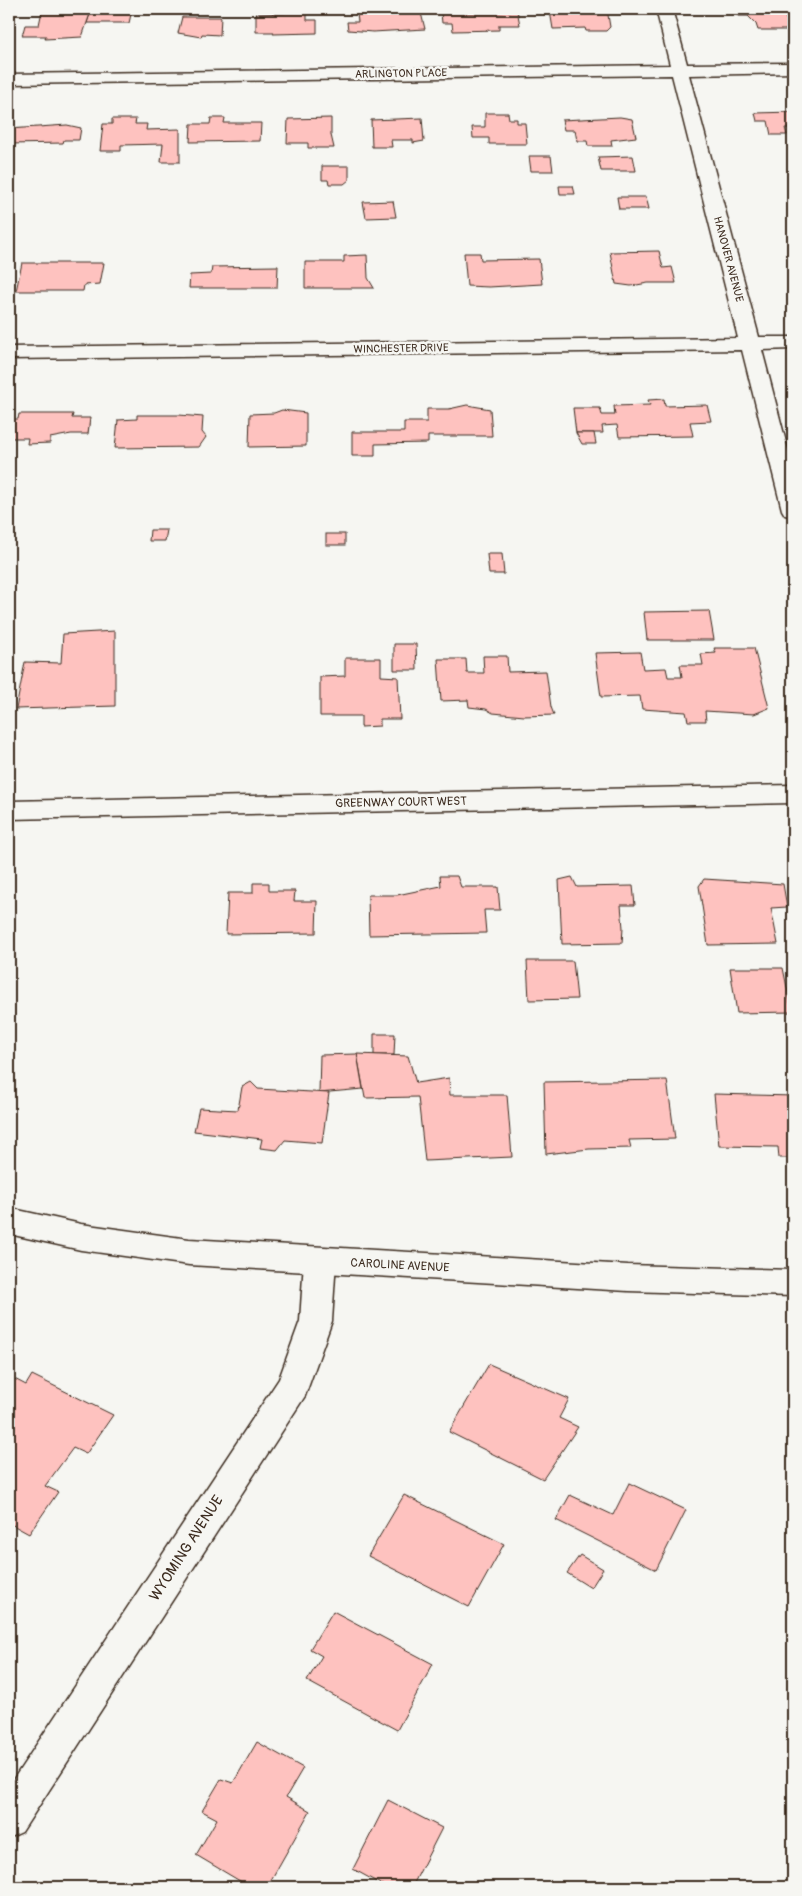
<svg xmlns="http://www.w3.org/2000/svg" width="802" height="1896" viewBox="0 0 802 1896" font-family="Pangolin,sans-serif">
<rect width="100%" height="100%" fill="#f6f6f2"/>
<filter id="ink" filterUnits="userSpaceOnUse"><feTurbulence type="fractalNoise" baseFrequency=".02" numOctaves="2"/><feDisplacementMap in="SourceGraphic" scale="10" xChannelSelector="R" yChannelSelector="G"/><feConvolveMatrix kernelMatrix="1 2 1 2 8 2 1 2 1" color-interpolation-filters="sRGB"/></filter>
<g filter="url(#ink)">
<g fill="#fec2bf" stroke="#3b2a1e">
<polygon points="285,9 307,9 307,20 317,20 317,33 273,34 274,32 256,32 256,14 285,13"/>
<polygon points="412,9 420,9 425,29 373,32 348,30 347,22 358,22 357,14 413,13"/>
<polygon points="567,9 607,9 610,27 606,31 586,31 585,28 553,29 550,11 567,11"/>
<polygon points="736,9 783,9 788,25 786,30 758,30 756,24 748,16 738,16"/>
<polygon points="132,10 129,23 87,23 91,11"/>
<polygon points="517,10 520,25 499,25 499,30 453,31 452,23 442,23 441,13 494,13"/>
<polygon points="42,11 91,11 82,37 45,39 46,36 22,36 25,25 39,25"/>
<polygon points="182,17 221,17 220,35 202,34 201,37 178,33"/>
<polygon points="793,112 793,128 785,128 787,135 771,135 768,121 757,121 755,113"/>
<polygon points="485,113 508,113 509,119 517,119 517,123 525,123 527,144 489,144 489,138 473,138 472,127 485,127"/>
<polygon points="620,117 632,119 636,137 611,140 612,146 588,146 587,141 577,141 575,130 564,130 562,120"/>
<polygon points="211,118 225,118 224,123 261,123 260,141 190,142 191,124 210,124"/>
<polygon points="331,118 331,135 334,148 308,148 308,143 287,143 288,119"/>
<polygon points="422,118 424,141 413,143 413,140 391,140 392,147 372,147 371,120"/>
<polygon points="112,119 136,119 135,124 147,124 146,130 180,129 180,162 161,162 163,144 121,145 121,151 100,151 103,124 112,124"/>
<polygon points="67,125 81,128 79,140 64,140 63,143 9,144 9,129"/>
<polygon points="529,156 551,156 553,171 531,171"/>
<polygon points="633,156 636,171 601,171 598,157"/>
<polygon points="322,166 349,166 349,180 344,184 329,184 328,180 322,180"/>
<polygon points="559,186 573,186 575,194 560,194"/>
<polygon points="617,197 646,197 649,209 619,209"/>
<polygon points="393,201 396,217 366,218 363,202"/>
<polygon points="659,251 663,268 672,267 676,283 648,283 631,286 616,284 610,252"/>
<polygon points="464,253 480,253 481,260 539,259 542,284 489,287 467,286"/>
<polygon points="367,255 368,278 374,288 305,288 305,262 344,262 344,256"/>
<polygon points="22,263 104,263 100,284 84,285 83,291 16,291"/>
<polygon points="278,266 277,288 189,288 190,275 211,274 212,267"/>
<polygon points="664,399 665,406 707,405 711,421 690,422 693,436 619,437 617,425 602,426 603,433 576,433 573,408 600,408 602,415 615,415 614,406 650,405 648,400"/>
<polygon points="467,405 490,409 492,436 428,436 428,443 375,444 375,456 352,456 352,432 404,432 404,422 427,422 427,409 449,409"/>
<polygon points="282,410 306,413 306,446 249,447 250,414 274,413"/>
<polygon points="19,414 73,414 72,418 90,418 88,434 71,434 50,438 50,443 27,444 28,438 9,438 9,419 18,419"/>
<polygon points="137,415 179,415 203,417 202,432 206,437 199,447 115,448 118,420 137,419"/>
<polygon points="576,433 594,433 596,444 582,444"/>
<polygon points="150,530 167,530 165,541 149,541"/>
<rect x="326" y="534" width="19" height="11"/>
<polygon points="487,554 502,554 504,574 489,574"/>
<polygon points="709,611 714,640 647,640 644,612"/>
<polygon points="115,631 115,706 16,709 25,662 61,663 63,634"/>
<polygon points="394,644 416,644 417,670 394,670"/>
<polygon points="714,648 754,648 769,708 754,714 705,711 706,721 688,721 686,712 642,709 640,696 601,697 595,653 640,652 643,669 666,668 668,677 682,677 680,665 703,665 701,654 716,653"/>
<polygon points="483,656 507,656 508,672 546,671 551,707 554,715 524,716 493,713 486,709 469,707 468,700 441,701 438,659 466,659 467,673 484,673"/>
<polygon points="345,658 381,658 381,676 398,677 400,719 380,719 380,726 361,727 361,716 320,716 320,677 345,676"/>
<polygon points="440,876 457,876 461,887 498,887 500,910 484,910 486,933 369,935 368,895 397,895 441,886"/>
<polygon points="572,877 577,887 633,886 635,905 621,905 623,928 622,943 562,944 559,880"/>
<polygon points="704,879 783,884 787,907 771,908 778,944 708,945 699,886"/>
<polygon points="253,883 269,883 269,891 295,891 294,901 317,901 316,933 226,934 228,893 253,893"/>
<polygon points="527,961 573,961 577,999 529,1000"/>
<polygon points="730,968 783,968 792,1012 737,1013"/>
<polygon points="374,1034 395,1034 394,1055 374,1055"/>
<polygon points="357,1054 408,1056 416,1083 449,1078 450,1095 507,1095 512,1157 425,1161 418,1097 365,1098"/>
<polygon points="357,1054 363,1089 319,1093 320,1055"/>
<polygon points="667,1080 675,1139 629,1140 631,1148 589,1149 546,1154 544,1082"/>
<polygon points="251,1082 258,1089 329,1093 322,1143 285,1140 277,1150 260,1148 262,1139 194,1131 199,1108 238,1110 242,1087"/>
<polygon points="714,1094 793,1096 793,1158 779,1158 778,1147 719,1146"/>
<polygon points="489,1364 569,1399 559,1418 578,1427 543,1479 449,1432"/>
<polygon points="32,1375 113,1415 86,1454 73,1448 45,1486 58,1492 29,1534 9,1523 9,1376 26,1385"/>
<polygon points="629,1483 686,1510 656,1570 556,1520 570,1495 613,1515"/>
<polygon points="404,1495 504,1544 469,1607 368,1556"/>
<polygon points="580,1555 603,1569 591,1588 567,1573"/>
<polygon points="333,1611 433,1664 397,1730 307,1681 322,1656 310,1649"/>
<polygon points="257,1742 303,1768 286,1797 310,1811 267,1887 250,1887 196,1855 217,1819 202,1811 221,1779 233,1783"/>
<polygon points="388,1800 442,1828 412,1887 386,1887 353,1869"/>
</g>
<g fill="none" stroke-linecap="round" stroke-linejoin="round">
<defs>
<g id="minor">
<polygon points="656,9 672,9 687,64 793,63 793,73 689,75 759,337 793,337 793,349 762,350 793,469 793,517 785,515 782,510 742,350 9,359 9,347 738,338 672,75 9,84 9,74 670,65"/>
<polygon points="793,785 793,803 9,819 9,801"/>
<polygon points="320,1248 331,1252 336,1261 332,1321 305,1396 22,1832 9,1838 9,1786 279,1379 300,1321 304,1261 309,1252"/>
</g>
<polygon id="tertiary" points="9,1208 81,1224 189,1239 628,1265 793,1270 793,1296 628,1291 189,1265 81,1250 9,1234"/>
</defs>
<use href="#minor" stroke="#3b2a1e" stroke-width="3"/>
<use href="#tertiary" stroke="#3b2a1e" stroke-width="3"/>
<use href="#minor" fill="#f6f6f2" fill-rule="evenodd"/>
<use href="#tertiary" fill="#f6f6f2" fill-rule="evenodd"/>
</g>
</g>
<g text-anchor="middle" stroke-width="5" stroke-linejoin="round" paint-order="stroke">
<g font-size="11" fill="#3b2a1e" stroke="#f6f6f2">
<text transform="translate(401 73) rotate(-1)" y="4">ARLINGTON PLACE</text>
<text transform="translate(729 259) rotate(75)" y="4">HANOVER AVENUE</text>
<text transform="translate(401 348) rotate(-1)" y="4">WINCHESTER DRIVE</text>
</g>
<g font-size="12" fill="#3b2a1e" stroke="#f6f6f2">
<text transform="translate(401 802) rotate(-1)" y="4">GREENWAY COURT WEST</text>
<text transform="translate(400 1265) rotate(3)" y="4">CAROLINE AVENUE</text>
</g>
<g font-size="15" fill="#3b2a1e" stroke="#f6f6f2">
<text transform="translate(186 1548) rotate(-57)" y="5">WYOMING AVENUE</text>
</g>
</g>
<rect width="802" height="1896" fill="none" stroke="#f6f6f2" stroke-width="30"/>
<rect x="15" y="15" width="772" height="1866" fill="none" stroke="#3b2a1e" stroke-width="2" filter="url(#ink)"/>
</svg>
